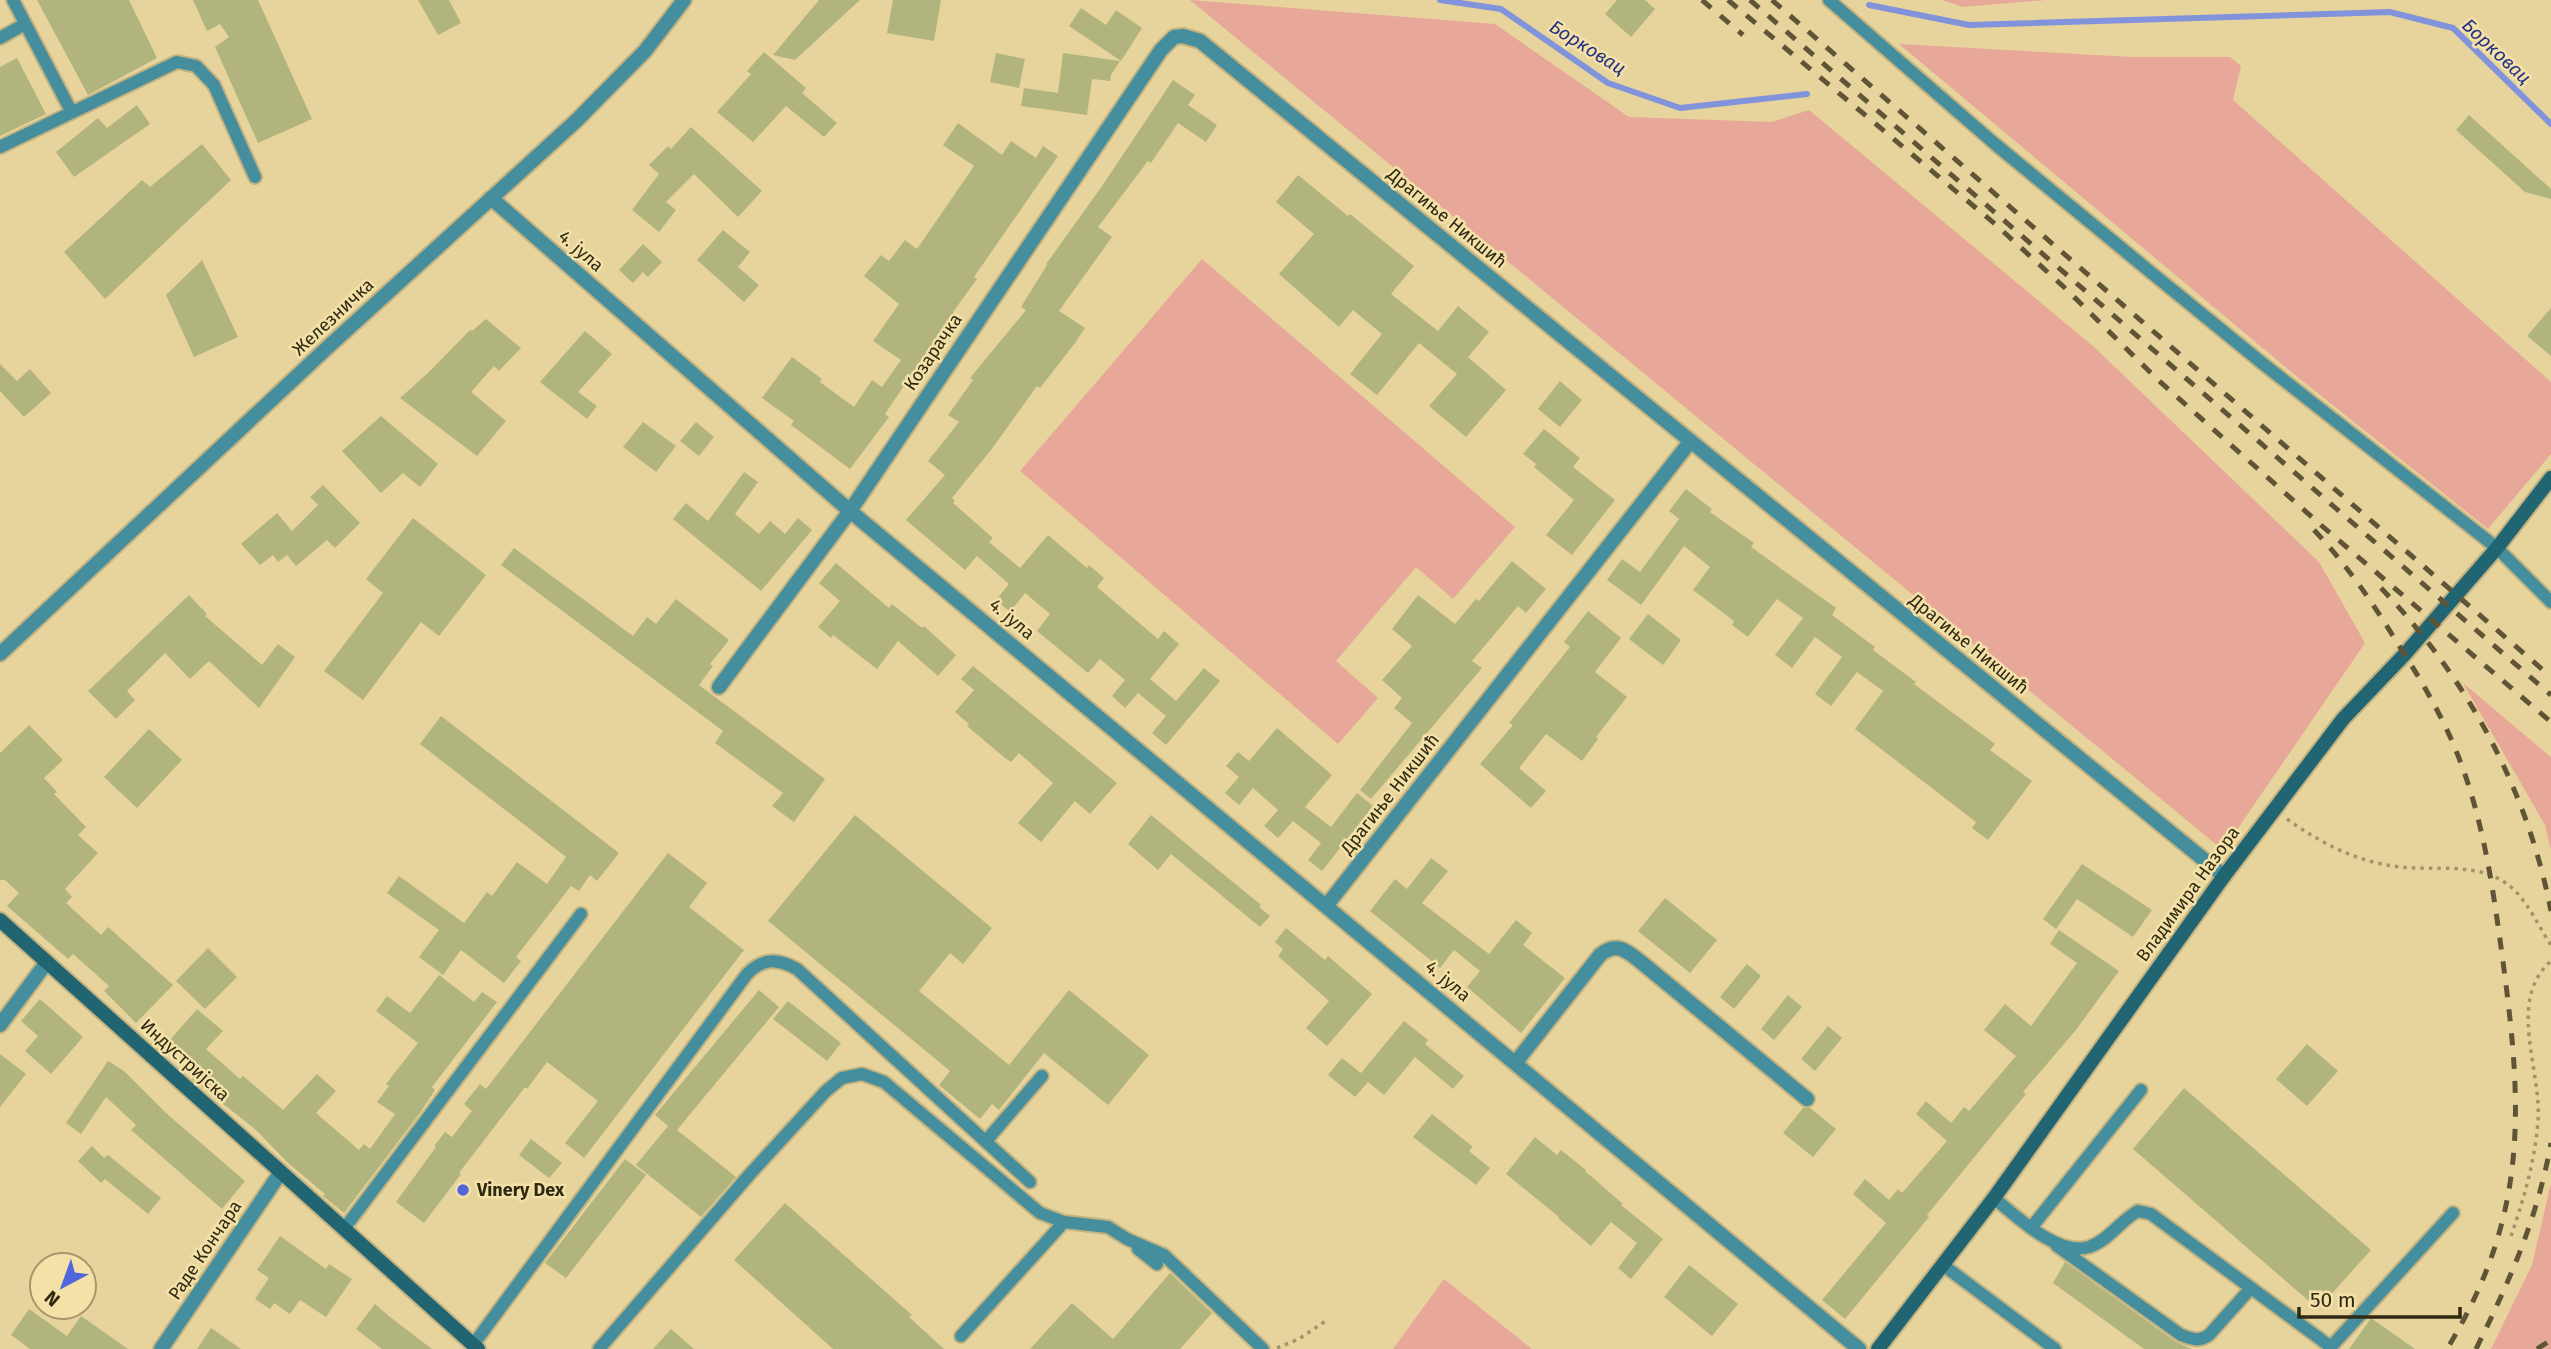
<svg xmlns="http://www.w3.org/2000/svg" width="2551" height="1349" viewBox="0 0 2551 1349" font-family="'Fira Sans',sans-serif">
<rect width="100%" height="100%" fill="#e7d49c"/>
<g fill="#e7a799">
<polygon points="1190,0 1495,24 1629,117 1772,122 1809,110 2094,347 2319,562 2365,643 2223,850"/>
<polygon points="1942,0 2046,0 1963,7"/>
<polygon points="1899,44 2131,57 2230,57 2241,66 2233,100 2551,382 2551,454 2488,529 2295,375"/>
<polygon points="1202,259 1515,527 1453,599 1416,567 1336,661 1378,698 1338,744 1020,471"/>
<polygon points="2463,683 2551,757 2551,850 2545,825"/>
<polygon points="2551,1183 2551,1349 2491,1349 2532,1265"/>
<polygon points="1444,1279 1532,1349 1393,1349"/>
</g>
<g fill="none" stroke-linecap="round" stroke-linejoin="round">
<g stroke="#8093db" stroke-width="6">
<polyline points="1440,0 1501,9 1608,83 1680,108 1807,94"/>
<polyline points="1869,5 1969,25 2390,12 2453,28 2551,124"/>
</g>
</g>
<g fill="#b1b57d">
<polygon points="37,0 129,0 157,58 88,95"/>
<polygon points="193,0 258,0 312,119 258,143 215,47 229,37 220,24 207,31"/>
<polygon points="418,0 449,0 461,23 438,35"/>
<polygon points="819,0 860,0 795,60 773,55"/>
<polygon points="893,0 941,0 934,41 887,33"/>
<polygon points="1617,0 1645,0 1655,9 1631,37 1605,14"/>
<polygon points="1081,8 1106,25 1116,10 1142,28 1121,61 1069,26"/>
<polygon points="764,52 806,88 802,93 837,123 824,137 786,106 753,142 717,112 751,74 747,71"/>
<polygon points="996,53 1025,59 1019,88 990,82"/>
<polygon points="1063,53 1120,61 1111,75 1110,81 1092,79 1087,115 1021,106 1024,88 1058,93"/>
<polygon points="17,58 46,114 0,136 0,67"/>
<polygon points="1173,80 1195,95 1188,105 1217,125 1206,142 1178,123 1151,163 1148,161 1098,227 1112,237 1059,311 1085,328 1075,343 1040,388 1037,386 991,450 952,498 955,501 953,503 993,538 989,542 1020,568 1048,535 1087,568 1089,565 1104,578 1097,587 1158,639 1164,631 1179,644 1150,679 1176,701 1204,668 1220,681 1166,745 1152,733 1166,716 1138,693 1125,708 1112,696 1125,680 1100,659 1088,673 1037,631 1050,614 1025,593 1010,612 996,600 1009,584 977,556 965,570 906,520 945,475 928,461 959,422 948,415 973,380 970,378 1026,310 1021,307 1047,265 1046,264 1100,189"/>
<polygon points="137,105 150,124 74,177 56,152 98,118 107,128"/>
<polygon points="2469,115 2551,189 2551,199 2525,192 2456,130"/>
<polygon points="958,123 1002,155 1011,141 1036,158 1043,146 1058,156 974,277 977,279 953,312 955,315 930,347 885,414 889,417 850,469 791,425 794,421 762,398 792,357 822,379 820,382 854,407 872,380 882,387 901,360 873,341 899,304 864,276 881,255 889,261 905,240 917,249 974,166 943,145"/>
<polygon points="691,127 762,191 738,217 694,174 666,202 676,210 659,232 632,210 659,174 649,165 668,146 671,149"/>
<polygon points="202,144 231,180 105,299 64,252 142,180 150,187"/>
<polygon points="1298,175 1348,216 1350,214 1414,266 1391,294 1438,331 1458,306 1489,332 1468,357 1506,390 1466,437 1429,406 1457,374 1419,343 1377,395 1350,374 1382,334 1353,310 1339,327 1279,274 1314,234 1276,202"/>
<polygon points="723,230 750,252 738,267 759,285 744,302 697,260"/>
<polygon points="643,244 662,262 648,277 643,272 633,283 619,270"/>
<polygon points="202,260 238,337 194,357 166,295"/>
<polygon points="2551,308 2551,356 2527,336"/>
<polygon points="486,319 521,348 499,371 494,366 471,392 506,421 477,456 400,398 428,373 470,330 472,331"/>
<polygon points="585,331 612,354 578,392 597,406 587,419 540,382"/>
<polygon points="0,364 17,381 30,369 51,393 24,417 0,391"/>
<polygon points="1560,381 1582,400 1560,427 1538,409"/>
<polygon points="381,416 438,464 420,487 403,473 381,493 342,451"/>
<polygon points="643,422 676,446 656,472 623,447"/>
<polygon points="696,422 714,437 699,456 680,441"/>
<polygon points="1544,429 1580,458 1573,467 1615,500 1572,555 1546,535 1574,500 1534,467 1536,464 1523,454"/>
<polygon points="744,472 758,482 735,514 759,534 770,521 785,534 798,518 812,530 761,591 673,519 686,503 708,521"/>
<polygon points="323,485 360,523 335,548 327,540 296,566 287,555 278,562 273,555 260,565 241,544 277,513 292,531 318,505 310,497"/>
<polygon points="1686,489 1712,509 1710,512 1754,543 1751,547 1836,608 1832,615 1875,647 1873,650 1916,682 1914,684 1995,744 1990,750 2032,781 1988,840 1972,828 1976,822 1855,729 1883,691 1857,672 1831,706 1815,694 1842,657 1815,637 1792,668 1775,655 1803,618 1777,599 1748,637 1732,625 1734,621 1693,590 1710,567 1684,546 1641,605 1607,580 1622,559 1640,572 1679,519 1669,511"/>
<polygon points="413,518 486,575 439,636 421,622 363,700 324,671 383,593 366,579"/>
<polygon points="514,548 633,636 647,617 656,624 676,599 729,640 710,664 713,666 699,685 825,779 794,822 772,806 783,793 715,743 723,731 501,565"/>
<polygon points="1512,561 1546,589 1526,613 1518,606 1472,661 1482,668 1371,799 1360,790 1412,723 1394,708 1402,698 1382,680 1412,646 1392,629 1418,595 1455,624 1476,599 1479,601"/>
<polygon points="836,563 889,608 892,604 922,628 924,626 956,655 938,676 898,641 877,669 833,635 831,638 818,627 840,601 819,583"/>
<polygon points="189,595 207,614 205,616 262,665 278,644 295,657 259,708 209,661 190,679 165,653 127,691 135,700 116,719 88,691"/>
<polygon points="1588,611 1621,638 1595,672 1627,697 1596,737 1598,739 1582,761 1546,734 1519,768 1546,791 1531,808 1480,764 1513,725 1509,723 1570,647 1564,642"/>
<polygon points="1648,614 1681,640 1663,665 1629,639"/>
<polygon points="973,666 1117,783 1090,814 1075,801 1041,842 1018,823 1053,783 1019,753 1011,762 1005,758 967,726 969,724 955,712 974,690 961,679"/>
<polygon points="441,716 619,853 597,881 590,875 579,891 571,886 516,957 521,961 504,983 461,950 443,975 419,957 439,930 387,893 399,876 464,923 487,892 492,896 517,862 547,884 566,857 420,744"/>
<polygon points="29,725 63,760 44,778 57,792 54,794 86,827 78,835 98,853 65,889 72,897 66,903 101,935 108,927 173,985 136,1023 104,991 109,986 73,954 68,959 7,906 19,893 5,880 0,880 0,753"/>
<polygon points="1277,728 1332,775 1305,807 1331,827 1357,793 1373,806 1322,871 1308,860 1321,843 1293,821 1278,838 1264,826 1278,810 1253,788 1239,805 1225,793 1239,777 1226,766 1238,752 1249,761"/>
<polygon points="149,729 182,760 137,808 104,777"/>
<polygon points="855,815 992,928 963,964 950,953 919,991 1009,1065 1069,990 1149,1055 1108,1105 1044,1053 999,1110 992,1104 980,1119 939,1085 950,1071 768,921"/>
<polygon points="1151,815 1261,905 1259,907 1270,916 1260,927 1171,854 1158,870 1128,844"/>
<polygon points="668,853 707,883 689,907 744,950 584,1158 565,1143 598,1101 547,1062 527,1089 525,1087 459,1173 461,1174 424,1223 396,1202 436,1147 434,1146 445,1132 452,1137 472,1111 464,1104 480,1084 486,1089"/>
<polygon points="1431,858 1448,871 1422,903 1489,954 1516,920 1532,933 1523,945 1565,978 1521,1033 1467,987 1480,971 1454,950 1440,968 1370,911 1395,879 1407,889"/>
<polygon points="2082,864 2152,910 2133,937 2077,899 2056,929 2043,919"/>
<polygon points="1665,898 1717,940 1690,973 1638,931"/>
<polygon points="1286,928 1325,960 1328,956 1372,994 1327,1046 1306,1028 1329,1001 1278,956 1283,949 1275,942"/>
<polygon points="2059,930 2119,971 2075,1031 2023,1092 2026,1094 1927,1215 1929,1217 1845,1319 1822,1300 1886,1223 1853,1194 1865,1179 1889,1200 1898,1189 1902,1193 1947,1141 1916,1114 1926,1101 1951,1123 1964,1107 1969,1111 2016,1056 1984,1030 2005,1004 2031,1026 2077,963 2050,944"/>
<polygon points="208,948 237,977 205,1009 176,981"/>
<polygon points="1747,964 1761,976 1734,1009 1720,997"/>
<polygon points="439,975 474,1002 482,992 497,1002 432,1087 435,1090 420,1113 344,1213 323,1196 325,1194 287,1162 256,1130 192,1079 202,1068 170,1040 197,1009 223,1031 206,1049 240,1079 243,1076 283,1110 317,1074 336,1091 316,1113 359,1150 364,1144 370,1149 395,1114 377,1102 389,1086 386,1084 418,1043 376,1011 387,996 410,1013"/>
<polygon points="759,990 779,1007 677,1130 736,1177 701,1217 636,1165 668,1126 655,1115"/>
<polygon points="1788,995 1802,1007 1774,1040 1761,1029"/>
<polygon points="40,999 83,1037 51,1074 25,1051 38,1036 21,1021"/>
<polygon points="788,1001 841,1043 827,1061 773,1019"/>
<polygon points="1404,1021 1428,1040 1425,1044 1464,1076 1453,1089 1415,1057 1384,1095 1368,1082 1355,1097 1328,1075 1342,1058 1361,1073"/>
<polygon points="1828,1026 1842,1038 1815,1071 1801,1059"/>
<polygon points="2307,1044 2338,1071 2307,1106 2276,1079"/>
<polygon points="0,1054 26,1074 0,1107"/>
<polygon points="108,1061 124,1071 166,1113 245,1181 222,1209 131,1130 136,1125 106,1097 81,1134 66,1123"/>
<polygon points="2184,1088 2371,1250 2318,1309 2133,1149"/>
<polygon points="1803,1108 1810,1108 1836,1129 1813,1157 1783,1133"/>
<polygon points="1432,1114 1473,1147 1469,1151 1490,1168 1476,1185 1413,1137"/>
<polygon points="1535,1137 1557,1155 1561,1150 1586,1170 1585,1171 1623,1204 1621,1205 1663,1239 1631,1279 1618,1268 1637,1243 1611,1222 1591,1246 1558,1218 1559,1217 1506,1174"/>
<polygon points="531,1139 562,1163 549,1178 519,1155"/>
<polygon points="92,1146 104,1158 108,1155 161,1198 148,1214 105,1179 101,1183 78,1161"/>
<polygon points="625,1159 646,1175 566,1278 545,1263"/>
<polygon points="785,1203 912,1315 909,1317 944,1349 833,1349 734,1260"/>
<polygon points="280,1236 326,1269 329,1264 352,1279 326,1317 300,1300 290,1314 274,1303 270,1309 255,1299 269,1278 257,1270"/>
<polygon points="2065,1262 2176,1342 2192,1349 2144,1349 2053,1283"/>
<polygon points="1689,1265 1738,1304 1712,1336 1664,1297"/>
<polygon points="1170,1273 1212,1313 1180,1349 1030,1349 1072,1303 1113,1339"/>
<polygon points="375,1304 390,1317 432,1349 382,1349 356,1329"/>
<polygon points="29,1309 67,1336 81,1316 128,1349 30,1349 11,1335"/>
<polygon points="2371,1318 2415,1349 2349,1349"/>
<polygon points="211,1328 241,1349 197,1349"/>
<polygon points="671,1329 694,1349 653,1349"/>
</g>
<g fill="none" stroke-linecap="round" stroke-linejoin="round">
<defs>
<g id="lane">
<polyline points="13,0 71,111"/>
<polyline points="1829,0 1995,144 2131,256 2262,363 2497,548 2551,602"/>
<polyline points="0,38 25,24"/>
<polyline points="0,147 177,62 196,66 214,85 255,177"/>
<polyline points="986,1141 1042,1076"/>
<path d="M1994 1198C2016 1216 2058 1257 2089 1247 2108 1241 2121 1220 2138 1211L2151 1214 2331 1347"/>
<polyline points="2031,1228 2141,1090"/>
<polyline points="344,1229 581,914"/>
<path d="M2057 1246 2181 1335C2192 1339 2199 1342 2209 1335L2251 1288"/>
<polyline points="1138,1249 1157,1264"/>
<polyline points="1943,1265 2055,1349"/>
<polyline points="961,1336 1064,1222"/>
<path d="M473 1345 747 974C763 958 777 958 797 969L1030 1182"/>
<polyline points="599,1349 750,1174 826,1091 842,1078 862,1074 884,1082 1040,1213 1064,1222 1108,1227 1127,1239 1164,1255 1263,1349"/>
<polyline points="2329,1349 2453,1213"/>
</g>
<g id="street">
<polyline points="491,198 850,511 1859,1349"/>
<polyline points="0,654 328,347 576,121 645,51 684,0"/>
<polyline points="719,687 850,511 1161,50 1174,37 1183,36 1200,41 2224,876"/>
<polyline points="1327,905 1690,442"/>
<polyline points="0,1025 47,962"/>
<path d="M1516 1062 1600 955C1616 941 1627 951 1641 962L1807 1099"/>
<polyline points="161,1349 281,1172"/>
</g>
<g id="secondary">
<polyline points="0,920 478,1349"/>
<polyline points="1878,1349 1994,1198 2224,876 2343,719 2405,654 2497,548 2551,478"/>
</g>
</defs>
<use href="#lane" stroke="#c2b280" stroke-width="16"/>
<use href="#street" stroke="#c2b280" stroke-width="18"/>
<use href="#secondary" stroke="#c2b280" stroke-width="18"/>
<g stroke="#a29368" stroke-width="3.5" stroke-dasharray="3.5 5" stroke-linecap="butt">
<path d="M2287 819C2322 844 2357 862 2400 867 2437 871 2480 861 2511 887 2529 903 2538 926 2551 945"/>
<path d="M2511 1236C2524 1199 2535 1160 2538 1121 2542 1070 2506 1001 2551 961"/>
<polyline points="1277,1348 1299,1339 1327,1320"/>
</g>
<use href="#lane" stroke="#458e9d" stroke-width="12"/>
<use href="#street" stroke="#458e9d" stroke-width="14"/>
<use href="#secondary" stroke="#216572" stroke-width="14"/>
<g stroke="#5f5536" stroke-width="5" stroke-dasharray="12 12" stroke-linecap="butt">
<polyline points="1702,0 1743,35"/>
<polyline points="1728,0 1995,224 2065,288 2158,380 2322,526 2551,722"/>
<polyline points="1750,0 2551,695"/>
<polyline points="1772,0 2551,677"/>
<path d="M2314 530C2347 565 2373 603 2398 644 2423 683 2446 722 2462 766 2485 829 2494 895 2503 962 2523 1110 2528 1216 2447 1349"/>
<path d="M2381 588C2467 678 2527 788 2551 911"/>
<path d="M2476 1349C2510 1280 2537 1220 2551 1143"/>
<polyline points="2537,1349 2551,1340"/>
</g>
</g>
<circle fill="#5266db" stroke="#f4e1a8" stroke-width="2.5" cx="463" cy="1190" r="7"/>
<g text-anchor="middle" stroke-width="5" stroke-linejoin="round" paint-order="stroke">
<g font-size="18" fill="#302912" stroke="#f4e1a8">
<text transform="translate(1447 218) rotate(39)" y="6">Драгиње Никшић</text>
<text transform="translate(581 251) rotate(41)" y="6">4. јула</text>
<text transform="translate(333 317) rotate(-43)" y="6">Железничка</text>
<text transform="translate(933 352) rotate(-56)" y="6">Козарачка</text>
<text transform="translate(1012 619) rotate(40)" y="6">4. јула</text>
<text transform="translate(1969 644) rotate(39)" y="6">Драгиње Никшић</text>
<text transform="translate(1390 794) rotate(-52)" y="6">Драгиње Никшић</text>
<text transform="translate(2188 894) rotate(-54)" y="6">Владимира Назора</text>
<text transform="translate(1448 981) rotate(40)" y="6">4. јула</text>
<text transform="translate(185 1060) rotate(42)" y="6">Индустријска</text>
<text transform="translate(205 1250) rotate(-56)" y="6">Раде Кончара</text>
</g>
<g font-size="18" font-weight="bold" fill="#302912" stroke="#f4e1a8" text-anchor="start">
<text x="477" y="1196">Vinery Dex</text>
</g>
<g font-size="19" font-style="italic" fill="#273285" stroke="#f4e1a8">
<text transform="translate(1588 47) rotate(32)" y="7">Борковац</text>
<text transform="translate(2497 51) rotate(43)" y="7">Борковац</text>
</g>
</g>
<g transform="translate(63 1286) rotate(221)"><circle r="33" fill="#f4e1a8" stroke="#a6976c" stroke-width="2"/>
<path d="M0-5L12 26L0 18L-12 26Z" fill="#5266db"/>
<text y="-10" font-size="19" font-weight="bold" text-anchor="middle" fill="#302912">N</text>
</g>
<path d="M2299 1307v10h161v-10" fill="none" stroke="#302912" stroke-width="3.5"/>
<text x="2310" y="1307" font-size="21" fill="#302912" stroke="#f4e1a8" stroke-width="5" paint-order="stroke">50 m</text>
</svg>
